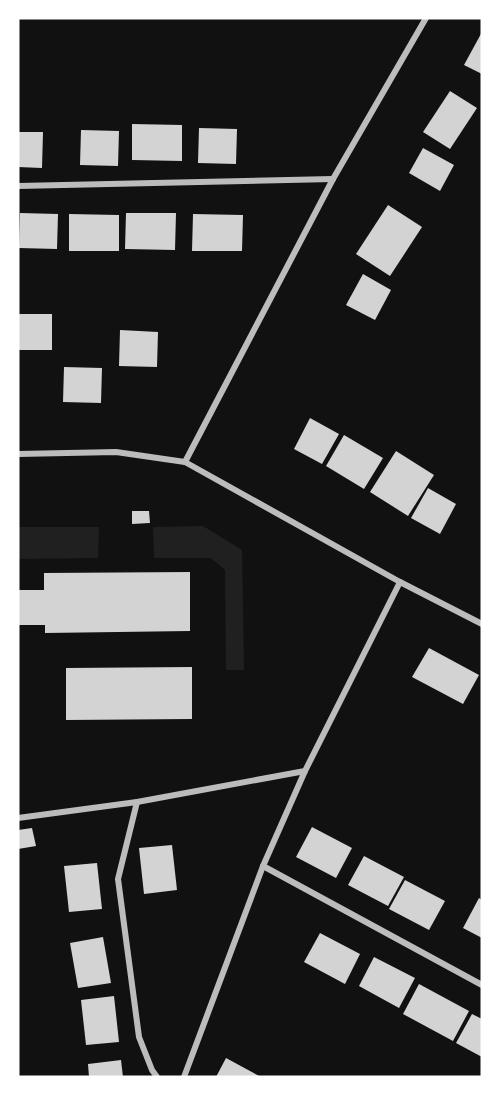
<svg xmlns="http://www.w3.org/2000/svg" width="500" height="1095" viewBox="0 0 500 1095" font-family="Arial,sans-serif">
<rect width="100%" height="100%" fill="#111"/>
<g fill="#202020">
<polygon points="203,526 242,550 244,670 226,670 225,570 211,558 154,558 153,527"/>
<polygon points="18,527 99,527 98,558 18,559"/>
</g>
<g fill="#d3d3d3">
<polygon points="482,32 482,74 464,65"/>
<polygon points="450,91 477,108 450,149 423,132"/>
<polygon points="132,124 182,125 182,161 132,160"/>
<polygon points="199,128 237,129 236,164 198,163"/>
<polygon points="81,130 119,131 118,166 80,165"/>
<polygon points="18,132 43,132 42,168 18,167"/>
<polygon points="423,148 454,165 440,191 409,173"/>
<polygon points="388,205 422,227 390,276 356,254"/>
<polygon points="20,213 58,214 57,249 19,248"/>
<polygon points="126,213 176,213 175,250 125,249"/>
<polygon points="69,214 119,215 119,251 69,251"/>
<polygon points="193,214 243,215 242,251 192,251"/>
<polygon points="363,274 391,290 375,320 346,305"/>
<rect x="18" y="314" width="34" height="36"/>
<polygon points="120,330 158,332 157,367 119,366"/>
<polygon points="64,367 102,368 101,403 63,402"/>
<polygon points="310,418 339,434 322,464 294,449"/>
<polygon points="344,435 383,458 364,489 326,466"/>
<polygon points="396,451 434,475 408,516 370,492"/>
<polygon points="428,488 456,504 440,534 411,518"/>
<polygon points="132,511 149,511 150,523 132,524"/>
<polygon points="190,572 190,631 45,633 45,625 18,625 18,590 44,590 44,573"/>
<polygon points="429,648 479,675 463,704 412,677"/>
<polygon points="192,667 192,719 66,720 66,668"/>
<polygon points="312,827 352,848 336,878 296,857"/>
<polygon points="32,828 36,846 18,849 18,830"/>
<polygon points="172,845 177,890 144,894 139,848"/>
<polygon points="364,856 404,877 388,906 348,885"/>
<polygon points="97,863 102,909 69,912 64,866"/>
<polygon points="405,880 445,901 429,930 389,909"/>
<polygon points="479,898 482,900 482,938 463,928"/>
<polygon points="320,933 360,954 345,984 304,962"/>
<polygon points="103,937 111,983 78,988 70,943"/>
<polygon points="374,957 415,978 399,1008 359,986"/>
<polygon points="419,984 469,1011 453,1041 403,1014"/>
<polygon points="114,996 119,1042 86,1045 81,1000"/>
<polygon points="472,1014 482,1019 482,1057 456,1043"/>
<polygon points="226,1058 261,1077 216,1077"/>
<polygon points="121,1060 123,1077 89,1077 88,1064"/>
</g>
<g fill="none" stroke-linecap="round" stroke-linejoin="round">
<g stroke="#bcbcbc" stroke-width="6">
<polyline points="18,186 333,179"/>
<polyline points="18,454 116,452 185,462 400,582 482,624"/>
<polyline points="185,462 333,179 426,18"/>
<polyline points="137,802 118,879 139,1037 152,1070 157,1077"/>
<polyline points="18,818 137,802 305,771"/>
<polyline points="263,866 482,985"/>
<polyline points="184,1077 263,866 305,771 400,582"/>
</g>
</g>
<rect width="500" height="1095" fill="none" stroke="#ffffff" stroke-width="39"/>
</svg>
